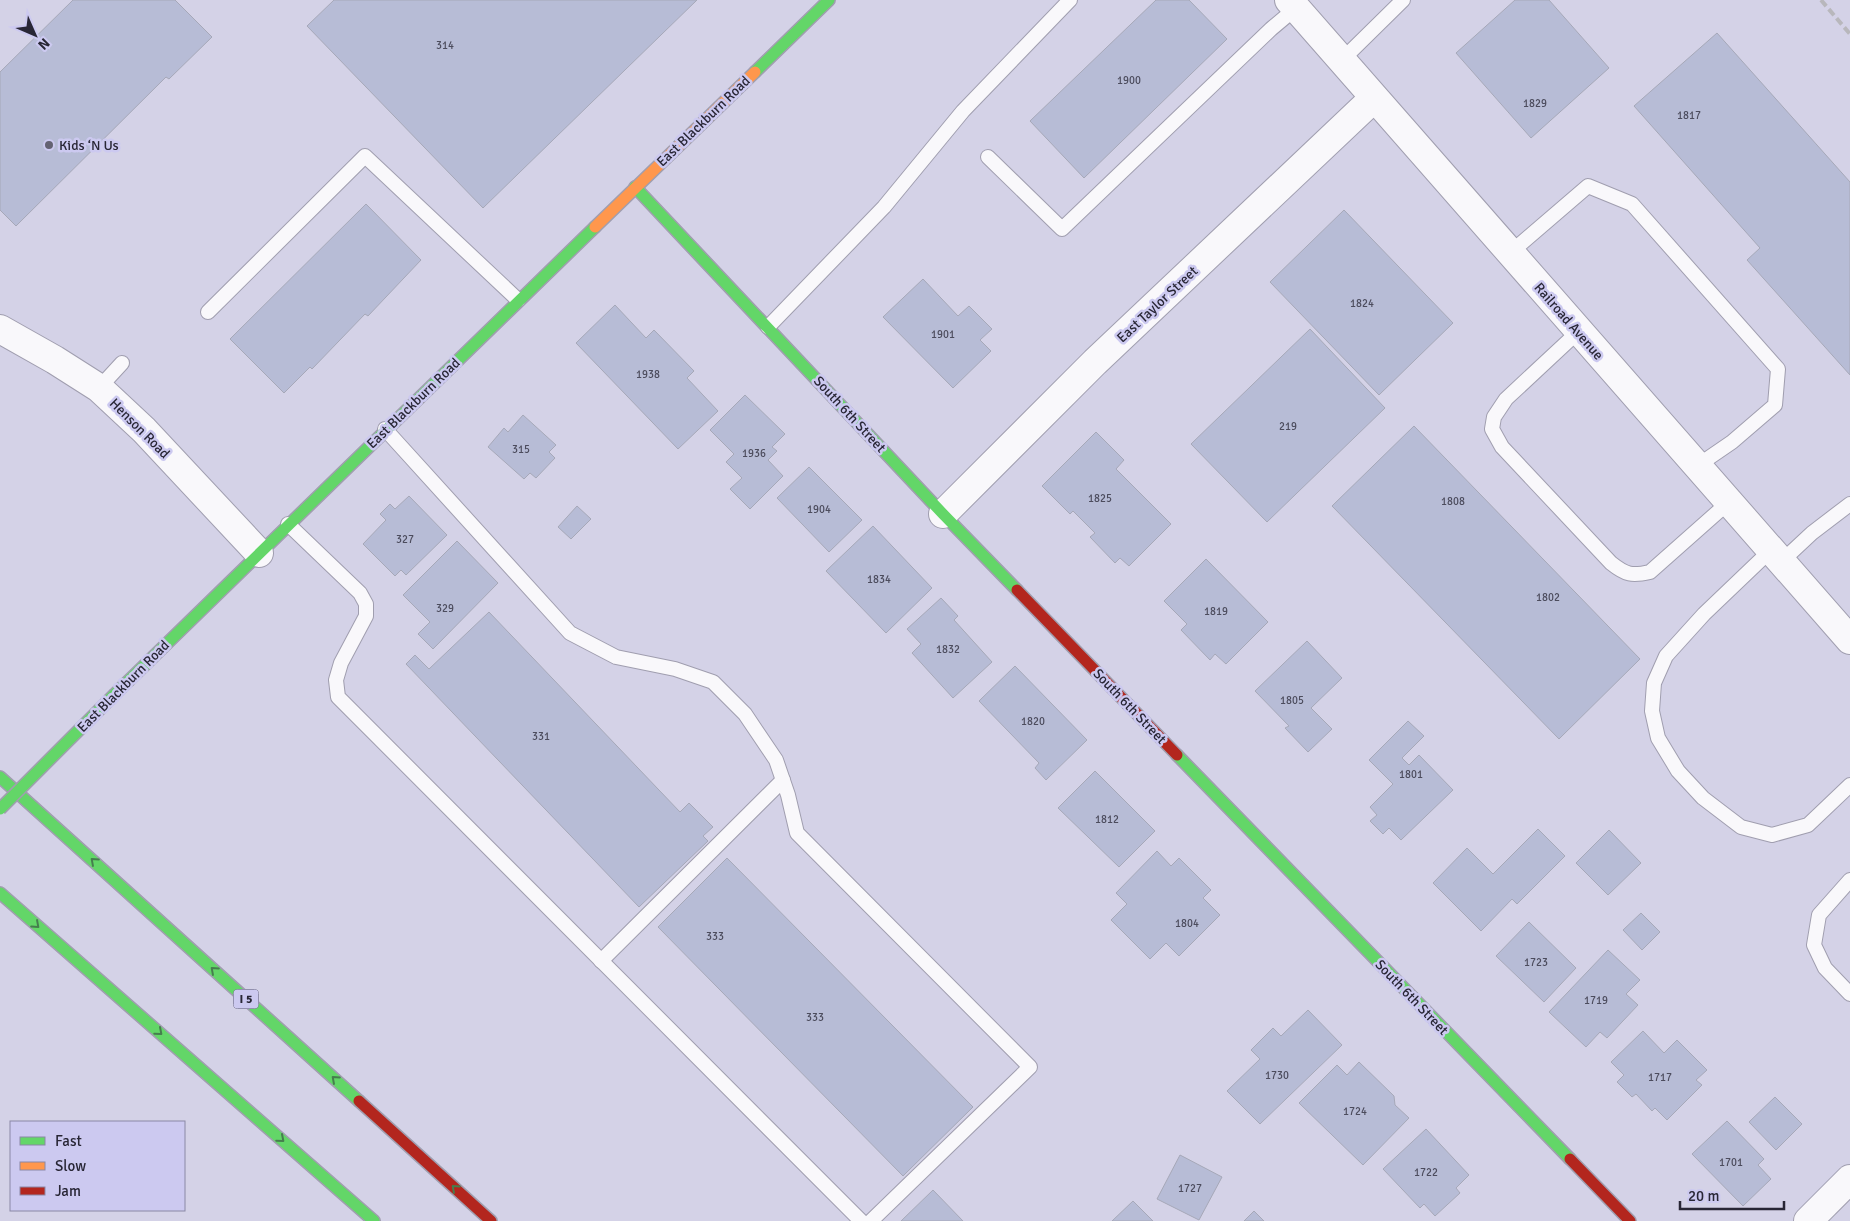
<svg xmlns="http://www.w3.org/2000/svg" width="1850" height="1221" viewBox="0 0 1850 1221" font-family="Signika,sans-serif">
<rect width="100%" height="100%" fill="#d4d2e7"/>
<g fill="#b7bcd6" stroke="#a6a8b8">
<polygon points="73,0 175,0 212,37 169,79 166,77 16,226 0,210 0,72"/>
<polygon points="334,0 697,0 483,208 307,26"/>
<polygon points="1156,0 1189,0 1227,39 1084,178 1030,121"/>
<polygon points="1515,0 1549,0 1609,68 1531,138 1456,53"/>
<polygon points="1717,33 1850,182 1850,375 1747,260 1760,248 1634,106"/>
<polygon points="366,204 421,260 368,316 365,314 312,369 310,367 284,393 230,339"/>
<polygon points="1344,210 1453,323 1379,395 1270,282"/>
<polygon points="923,279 958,316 969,306 992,329 980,340 991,351 953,388 883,317"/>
<polygon points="615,305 646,338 654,330 694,371 687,378 718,411 678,449 576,343"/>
<polygon points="1310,329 1385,408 1267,522 1191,444"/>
<polygon points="745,395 785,434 772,447 777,451 768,460 783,476 750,509 730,489 742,478 726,462 734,454 710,430"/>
<polygon points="523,415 556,445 549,452 555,458 536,478 530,473 524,479 488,447 504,428 508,432"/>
<polygon points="1414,426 1640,659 1559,739 1332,506"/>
<polygon points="1096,432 1124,460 1116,469 1171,524 1129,566 1120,558 1115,563 1090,537 1095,533 1073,511 1070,514 1042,486"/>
<polygon points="809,467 862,520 829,552 777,498"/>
<polygon points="409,496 447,535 406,575 401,570 395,576 363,544 386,520 380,514 390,504 395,509"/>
<polygon points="577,506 591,519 571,539 558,527"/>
<polygon points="873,526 932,588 886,633 826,571"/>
<polygon points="457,541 498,583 433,649 418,634 430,622 403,595"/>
<polygon points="1206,559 1268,622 1226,664 1215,654 1210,660 1181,630 1187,624 1164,601"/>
<polygon points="941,598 958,616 954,620 992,662 953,698 912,653 921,644 907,629"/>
<polygon points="489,612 680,812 689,803 713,827 703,836 708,841 639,907 406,664 415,655 429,669"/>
<polygon points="1307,641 1342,678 1311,708 1332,729 1308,752 1285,728 1289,726 1255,691"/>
<polygon points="1015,666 1087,740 1046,780 1035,768 1039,763 979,701"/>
<polygon points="1408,721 1424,736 1402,758 1409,765 1419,755 1453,790 1401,840 1389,828 1383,834 1370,821 1377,815 1370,807 1393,784 1369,760"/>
<polygon points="1095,771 1155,831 1119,867 1058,808"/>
<polygon points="1538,829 1565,856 1517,904 1512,899 1481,931 1433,883 1467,848 1493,874"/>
<polygon points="1609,830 1641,863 1608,895 1576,863"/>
<polygon points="1157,851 1171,866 1179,858 1211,890 1203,898 1220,915 1179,956 1166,943 1150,959 1111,920 1127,904 1116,893"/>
<polygon points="727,858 973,1107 903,1176 658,927"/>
<polygon points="1641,913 1660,932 1642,950 1623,930"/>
<polygon points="1529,922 1576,968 1544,1002 1496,956"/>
<polygon points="1608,950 1640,980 1626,994 1638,1005 1607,1038 1600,1032 1586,1047 1549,1012"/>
<polygon points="1308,1010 1342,1045 1260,1124 1227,1091 1260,1059 1251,1050 1273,1028 1281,1036"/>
<polygon points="1643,1031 1664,1053 1677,1040 1707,1070 1696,1080 1702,1085 1667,1120 1655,1108 1652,1111 1636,1094 1632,1097 1617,1082 1624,1075 1611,1062"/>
<polygon points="1359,1062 1394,1096 1395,1105 1409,1118 1363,1165 1299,1103 1337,1065 1347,1075"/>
<polygon points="1775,1097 1802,1124 1776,1150 1749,1122"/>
<polygon points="1727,1121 1764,1159 1758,1165 1771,1179 1743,1206 1692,1154"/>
<polygon points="1426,1129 1469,1175 1456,1188 1460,1193 1435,1216 1424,1204 1420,1208 1383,1169"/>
<polygon points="1180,1155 1222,1177 1199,1220 1157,1199"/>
<polygon points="933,1190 963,1221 901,1221"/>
<polygon points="1133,1201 1153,1221 1112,1221"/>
<polygon points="1254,1211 1264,1221 1244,1221"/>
</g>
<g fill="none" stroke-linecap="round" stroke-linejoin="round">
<defs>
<g id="lane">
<polyline points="1341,61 1403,0"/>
<polyline points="988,157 1062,229 1271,29 1296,8"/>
<polyline points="1510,253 1588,186 1632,204 1778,369 1775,405 1732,442 1697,466"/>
<polyline points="208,312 365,156 518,300"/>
<polyline points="768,327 884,207 963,111 1070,0"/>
<path d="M1579 331 1506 399 1494 417 1492 429 1502 447 1611 563C1626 575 1632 576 1650 572L1729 502"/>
<polyline points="99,388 122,363"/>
<polyline points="385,429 570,633 616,657 675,669 713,682 745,714 776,760 788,795 797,833 1030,1067 871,1221"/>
<polyline points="288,524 360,593 366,604 366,616 341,663 336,680 338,697 861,1221"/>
<polyline points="1771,550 1704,614 1666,656 1654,683 1652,711 1658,738 1678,771 1703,798 1741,827 1772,835 1808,825 1850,785"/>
<polyline points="1781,562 1812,533 1850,504"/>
<polyline points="1850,880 1819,915 1814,945 1825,968 1850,994"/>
<polyline points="601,961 783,780"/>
</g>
<g id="street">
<polyline points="1289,0 1850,640"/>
<polyline points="0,329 55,360 99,388 144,430 259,553"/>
<polyline points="943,514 1095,362 1374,98"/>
<polyline points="1808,1221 1850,1179"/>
</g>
<g id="fast">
<polyline points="755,72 829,0"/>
<polyline points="635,187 943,514 1017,590"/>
<polyline points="115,694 595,227"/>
<polyline points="1177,755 1570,1159"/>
<polyline points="0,777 359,1101"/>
<polyline points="0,893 374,1221"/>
</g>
<polyline id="slow" points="595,227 755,72"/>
<g id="jam">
<polyline points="1017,590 1177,755"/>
<polyline points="359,1101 491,1221"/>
<polyline points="1570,1159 1630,1221"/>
</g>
</defs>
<use href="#lane" stroke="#a09eaf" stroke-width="16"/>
<use href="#street" stroke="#a09eaf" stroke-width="30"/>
<use href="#fast" stroke="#a09eaf" stroke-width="14"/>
<use href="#slow" stroke="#a09eaf" stroke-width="14"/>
<use href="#jam" stroke="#a09eaf" stroke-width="14"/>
<use href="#lane" stroke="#f9f8fb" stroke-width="14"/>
<use href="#street" stroke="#f9f8fb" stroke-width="28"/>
<use href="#fast" stroke="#63d668" stroke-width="11"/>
<use href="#slow" stroke="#ff974d" stroke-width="11"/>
<use href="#jam" stroke="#b3261e" stroke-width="11"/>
<polyline stroke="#b8b7bc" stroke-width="4" stroke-dasharray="8 4" stroke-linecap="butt" points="1821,0 1850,34"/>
<defs>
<polyline id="fast-bridge" points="0,809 115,694"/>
</defs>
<use href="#fast-bridge" stroke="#a09eaf" stroke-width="14" stroke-linecap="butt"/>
<use href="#fast-bridge" stroke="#63d668" stroke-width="11"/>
</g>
<defs><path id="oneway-chevron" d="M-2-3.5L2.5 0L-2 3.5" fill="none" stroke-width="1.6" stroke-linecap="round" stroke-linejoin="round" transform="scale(1.25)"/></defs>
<g stroke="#467e4e">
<use href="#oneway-chevron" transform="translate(94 861) rotate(-138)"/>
<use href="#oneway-chevron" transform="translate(36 925) rotate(42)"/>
<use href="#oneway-chevron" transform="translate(214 970) rotate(-138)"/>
<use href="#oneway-chevron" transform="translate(159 1032) rotate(41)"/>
<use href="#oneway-chevron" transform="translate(335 1079) rotate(-138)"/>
<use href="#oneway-chevron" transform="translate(281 1139) rotate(41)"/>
<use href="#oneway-chevron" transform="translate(455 1188) rotate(-138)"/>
</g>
<circle fill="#646273" stroke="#ccc9f0" stroke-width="2" cx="49" cy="145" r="5"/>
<g text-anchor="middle" stroke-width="5" stroke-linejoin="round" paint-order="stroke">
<g font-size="11" fill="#4c4c5d">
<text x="445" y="49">314</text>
<text x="1129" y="84">1900</text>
<text x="1535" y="107">1829</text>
<text x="1689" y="119">1817</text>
<text x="1362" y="307">1824</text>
<text x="943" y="338">1901</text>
<text x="648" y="378">1938</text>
<text x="1288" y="430">219</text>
<text x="521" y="453">315</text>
<text x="754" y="457">1936</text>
<text x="1100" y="502">1825</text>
<text x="1453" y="505">1808</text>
<text x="819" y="513">1904</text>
<text x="405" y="543">327</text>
<text x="879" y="583">1834</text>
<text x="1548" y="601">1802</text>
<text x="445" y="612">329</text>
<text x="1216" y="615">1819</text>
<text x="948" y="653">1832</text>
<text x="1292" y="704">1805</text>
<text x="1033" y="725">1820</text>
<text x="541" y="740">331</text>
<text x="1411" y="778">1801</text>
<text x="1107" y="823">1812</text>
<text x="1187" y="927">1804</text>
<text x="715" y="940">333</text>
<text x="1536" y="966">1723</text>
<text x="1596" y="1004">1719</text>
<text x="815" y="1021">333</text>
<text x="1277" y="1079">1730</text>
<text x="1660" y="1081">1717</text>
<text x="1355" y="1115">1724</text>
<text x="1731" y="1166">1701</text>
<text x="1426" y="1176">1722</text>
<text x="1190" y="1192">1727</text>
</g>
<rect fill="#ccc9f0" stroke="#59576d" stroke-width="1" x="233.5" y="989.5" width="25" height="19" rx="4"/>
<g font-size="12" font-weight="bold" fill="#282635">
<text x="246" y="1003">I 5</text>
</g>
<g font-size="14" fill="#282635" stroke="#ccc9f0">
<text transform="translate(703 121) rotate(-44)" y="5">East Blackburn Road</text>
<text transform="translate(1157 304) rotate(-43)" y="5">East Taylor Street</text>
<text transform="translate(1569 321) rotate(49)" y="5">Railroad Avenue</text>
<text transform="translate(413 403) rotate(-44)" y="5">East Blackburn Road</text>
<text transform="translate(850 414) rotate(47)" y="5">South 6th Street</text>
<text transform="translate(140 428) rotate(45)" y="5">Henson Road</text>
<text transform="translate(123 686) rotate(-45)" y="5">East Blackburn Road</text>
<text transform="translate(1130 706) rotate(46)" y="5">South 6th Street</text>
<text transform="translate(1412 997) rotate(46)" y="5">South 6th Street</text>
</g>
<g font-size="14" fill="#282635" stroke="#ccc9f0" text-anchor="start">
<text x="59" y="150">Kids ‘N Us</text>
</g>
</g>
<rect x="10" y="1121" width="175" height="90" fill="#ccc9f0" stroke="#8a88a5"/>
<rect x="20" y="1137" width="25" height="8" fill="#63d668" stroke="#8a88a5"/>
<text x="55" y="1146" font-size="15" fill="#282635">Fast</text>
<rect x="20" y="1162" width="25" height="8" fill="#ff974d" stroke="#8a88a5"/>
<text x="55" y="1171" font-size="15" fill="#282635">Slow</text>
<rect x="20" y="1187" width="25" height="8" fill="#b3261e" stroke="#8a88a5"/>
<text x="55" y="1196" font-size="15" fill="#282635">Jam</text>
<g transform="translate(35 35) rotate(135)" stroke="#ccc9f0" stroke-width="4" paint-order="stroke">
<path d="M0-4L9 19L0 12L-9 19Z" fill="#282635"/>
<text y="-8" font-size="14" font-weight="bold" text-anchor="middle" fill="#282635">N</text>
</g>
<path d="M1680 1201v8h104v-8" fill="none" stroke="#282635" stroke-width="2.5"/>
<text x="1688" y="1201" font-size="15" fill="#282635" stroke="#ccc9f0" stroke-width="4" paint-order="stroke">20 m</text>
</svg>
